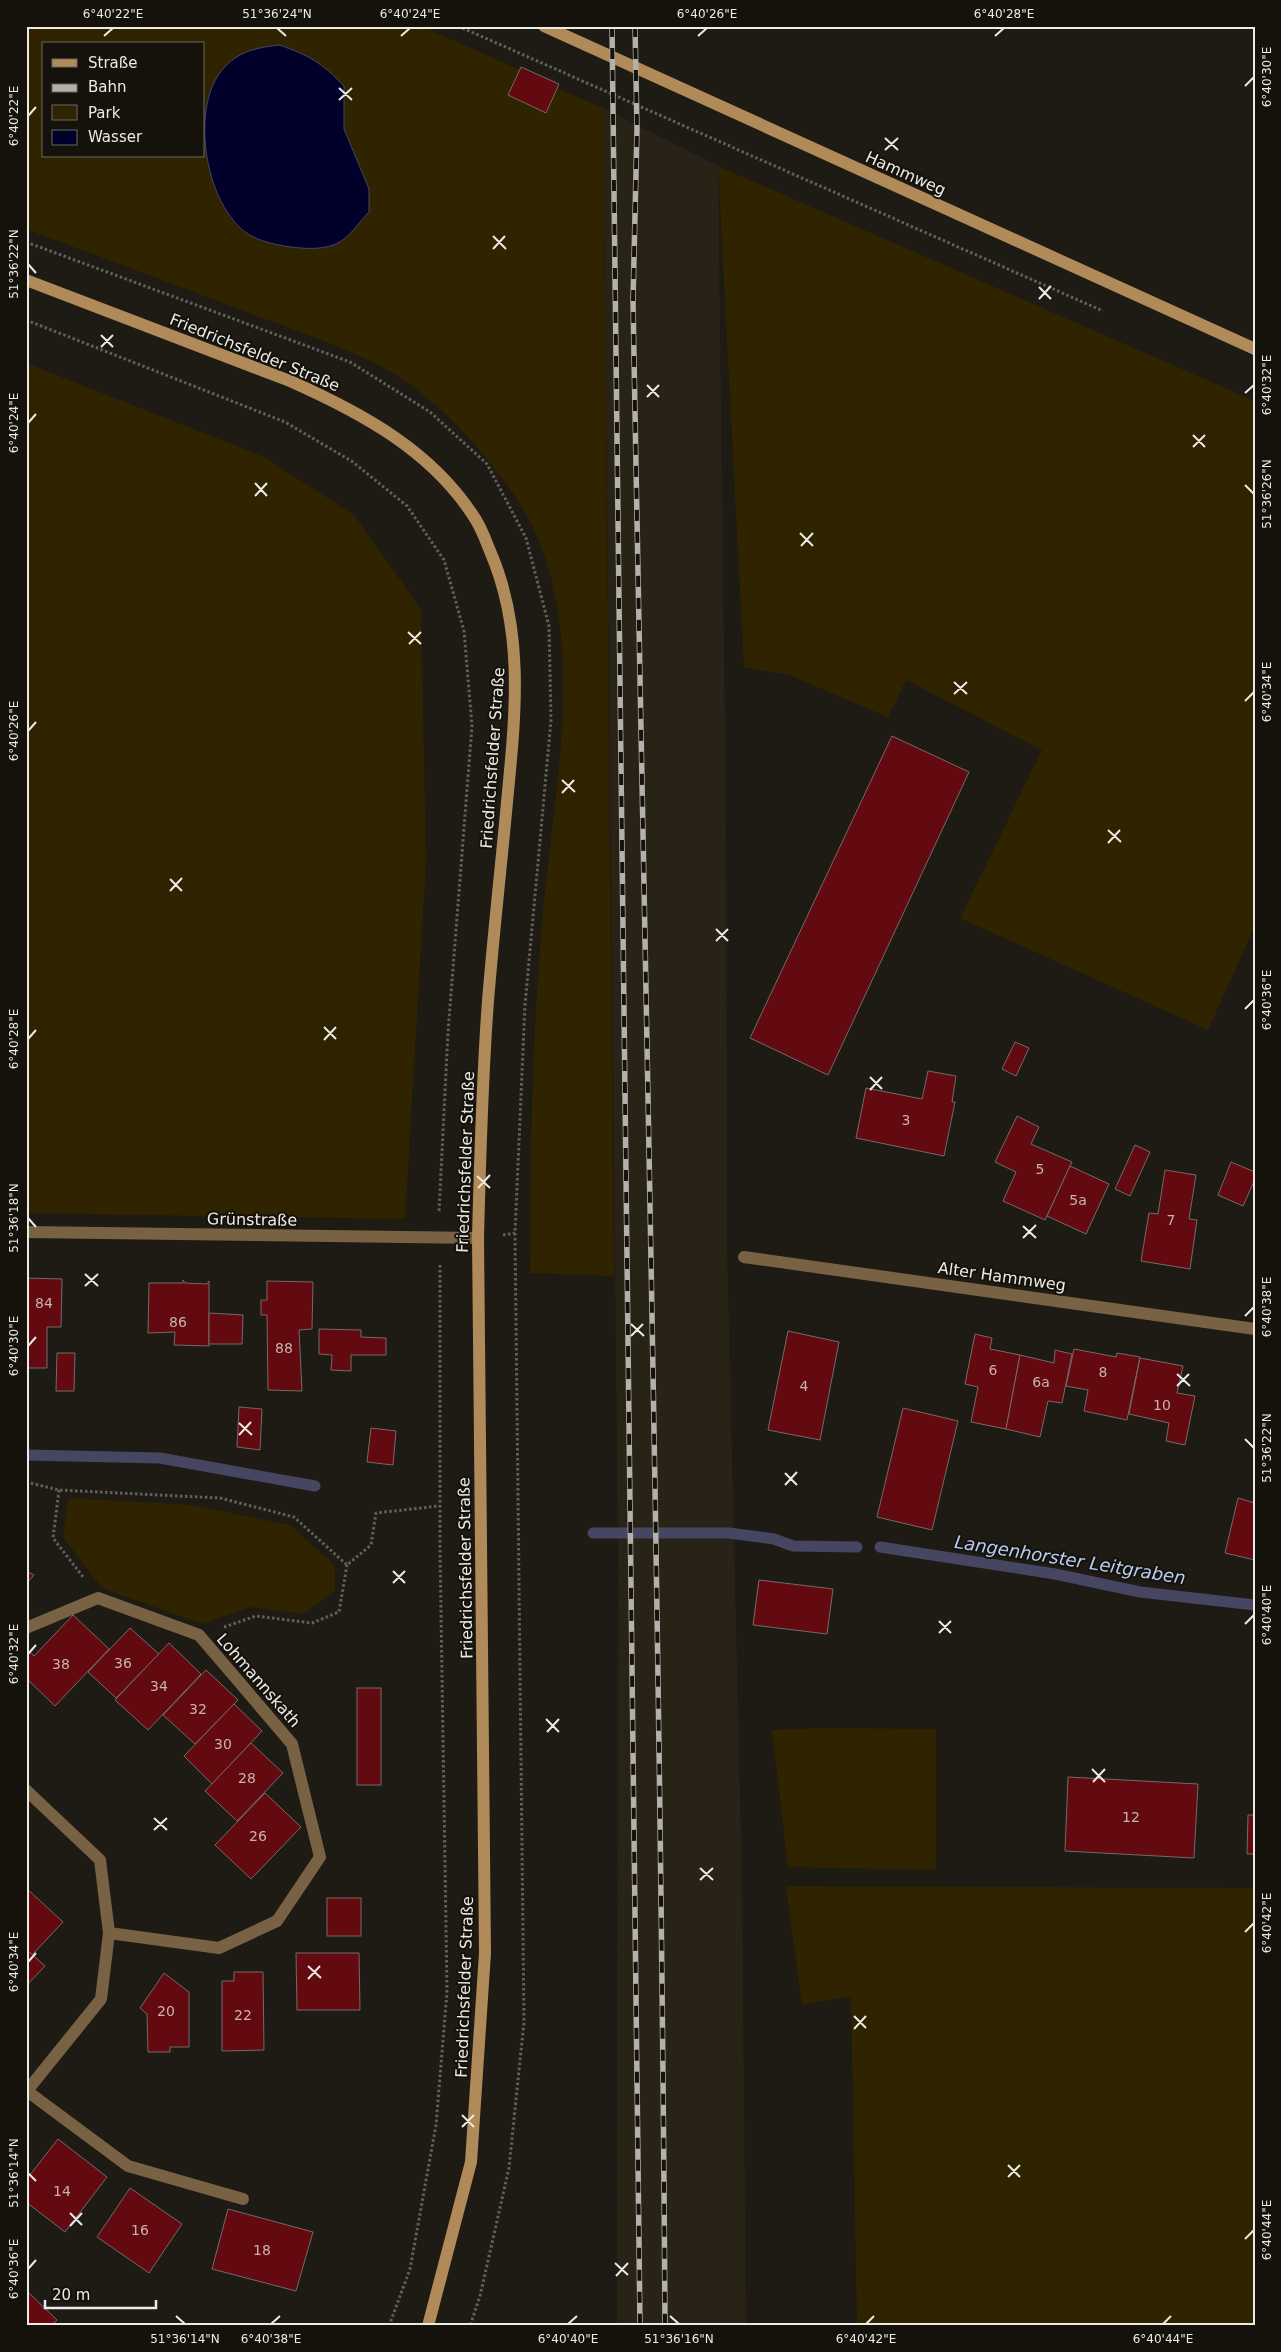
<svg xmlns="http://www.w3.org/2000/svg" width="1281" height="2352" viewBox="0 0 1281 2352" font-family="'DejaVu Sans',sans-serif">
<rect width="100%" height="100%" fill="#1e1b14"/>
<polygon fill="#292317" points="603,108 718,166 726,818 727,1246 742,1882 746,2326 617,2326 618,1543"/>
<g fill="#302300" fill-rule="evenodd">
<path d="M26 26H421L520 70 508 95 546 113 557 88 603 108 614 1276 530 1273C530 1157 532 1040 542 924 552 796 590 644 531 523 520 500 502 479 487 459 467 434 434 401 408 383 384 365 352 353 324 341L26 229ZM44 44H204V156H44Z"/>
<polygon points="718,166 1255,401 1255,926 1208,1030 960,918 1042,750 906,680 888,717 789,675 744,667"/>
<polygon points="26,363 264,457 354,515 421,609 426,861 405,1219 26,1213"/>
<polygon points="68,1498 192,1505 290,1525 335,1565 335,1591 303,1614 251,1607 202,1624 102,1588 63,1537"/>
<polygon points="822,1728 936,1729 936,1870 788,1867 772,1730"/>
<polygon points="786,1886 1255,1888 1255,2326 857,2326 851,1996 802,2005"/>
</g>
<path fill="#00002a" stroke="#474662" d="M279 45C309 55 322 63 344 86V129L369 189V212C360 221 351 235 340 242 325 250 308 249 291 247 277 245 261 242 248 234 206 206 191 114 219 74 235 52 254 48 279 45Z"/>
<g fill="none" stroke-linecap="round" stroke-linejoin="round">
<g stroke="#474662" stroke-width="11">
<polyline points="26,1455 160,1458 315,1486"/>
<polyline points="593,1533 729,1533 774,1539 793,1546 857,1547"/>
<polyline points="880,1547 1055,1574 1140,1592 1255,1605"/>
</g>
</g>
<g fill="#620a10" stroke="#746a69">
<polygon points="521,67 559,84 546,113 508,95"/>
<polygon points="892,736 969,772 828,1075 750,1038"/>
<polygon points="1015,1042 1029,1048 1016,1076 1002,1069"/>
<polygon points="928,1071 956,1076 952,1102 955,1102 944,1156 856,1138 866,1088 922,1099"/>
<polygon points="1017,1116 1039,1127 1031,1144 1072,1162 1045,1220 1003,1201 1016,1172 995,1162"/>
<polygon points="1135,1145 1150,1152 1130,1196 1115,1189"/>
<polygon points="1231,1162 1255,1172 1255,1179 1243,1206 1218,1195"/>
<polygon points="1070,1166 1109,1184 1086,1234 1047,1216"/>
<polygon points="1165,1170 1196,1175 1189,1219 1197,1220 1190,1269 1141,1261 1149,1213 1158,1214"/>
<polygon points="26,1278 62,1279 61,1327 47,1327 47,1368 26,1368"/>
<polygon points="183,1280 185,1283 207,1284 209,1281 209,1346 174,1345 175,1332 148,1333 149,1283 183,1283"/>
<polygon points="267,1281 313,1282 312,1329 299,1330 302,1391 268,1390 267,1315 261,1315 261,1300 267,1300"/>
<polygon points="209,1313 243,1315 242,1344 209,1344"/>
<polygon points="319,1329 361,1330 361,1337 386,1338 386,1355 351,1355 351,1371 331,1370 332,1355 319,1354"/>
<polygon points="788,1331 839,1342 820,1440 768,1430"/>
<polygon points="975,1334 992,1338 990,1349 1020,1355 1006,1429 971,1422 978,1387 965,1384"/>
<polygon points="1074,1349 1116,1357 1117,1353 1140,1357 1127,1420 1084,1411 1088,1390 1066,1386"/>
<polygon points="1055,1350 1072,1354 1062,1403 1048,1401 1040,1437 1006,1429 1020,1355 1054,1363"/>
<polygon points="57,1353 75,1353 74,1391 56,1391"/>
<polygon points="1140,1358 1183,1366 1177,1393 1195,1396 1185,1445 1166,1441 1169,1423 1129,1414"/>
<polygon points="239,1407 262,1409 260,1450 237,1447"/>
<polygon points="903,1408 958,1421 932,1530 877,1517"/>
<polygon points="371,1428 396,1431 393,1465 367,1462"/>
<polygon points="1238,1498 1255,1503 1255,1560 1225,1553"/>
<polygon points="26,1571 34,1575 26,1584"/>
<polygon points="759,1580 833,1589 827,1634 753,1625"/>
<polygon points="73,1615 109,1649 55,1706 26,1678 26,1648 34,1656"/>
<polygon points="130,1628 159,1654 116,1698 88,1672"/>
<polygon points="169,1643 201,1674 148,1730 115,1700"/>
<polygon points="206,1670 238,1700 195,1744 163,1715"/>
<rect x="357" y="1688" width="24" height="97"/>
<polygon points="234,1704 262,1731 212,1784 184,1756"/>
<polygon points="251,1743 283,1773 237,1821 205,1791"/>
<polygon points="1068,1777 1198,1784 1194,1858 1065,1851"/>
<polygon points="265,1793 301,1827 251,1879 215,1845"/>
<polygon points="1248,1815 1255,1815 1255,1854 1247,1854"/>
<polygon points="26,1888 63,1922 32,1955 26,1949"/>
<rect x="327" y="1898" width="34" height="38"/>
<polygon points="26,1949 45,1966 26,1986"/>
<polygon points="296,1953 359,1953 360,2010 297,2010"/>
<polygon points="234,1972 263,1972 264,2050 222,2051 222,1981 234,1981"/>
<polygon points="164,1973 189,1992 189,2047 170,2047 170,2052 148,2052 147,2014 140,2008"/>
<polygon points="58,2139 107,2177 65,2232 26,2202 26,2180"/>
<polygon points="130,2188 182,2224 149,2273 97,2237"/>
<polygon points="228,2209 313,2232 296,2291 212,2269"/>
<polygon points="26,2290 57,2320 51,2326 26,2326"/>
</g>
<g fill="none" stroke-linecap="round" stroke-linejoin="round">
<g stroke="#63605a" stroke-width="3" stroke-dasharray="2.5 2.5" stroke-linecap="butt">
<polyline points="458,26 1103,311"/>
<polyline points="26,242 350,362 430,412 487,464 526,538 549,626 551,720 525,1005 515,1233 524,2022 509,2168 480,2296 470,2326"/>
<polyline points="26,320 285,422 353,462 407,506 444,560 464,631 472,726 448,1032 439,1212"/>
<polyline points="503,1235 515,1233"/>
<polyline points="26,1482 59,1490 220,1498 294,1517 347,1565 371,1545 376,1513 439,1506"/>
<polyline points="59,1490 53,1538 83,1577"/>
<polyline points="224,1627 256,1616 312,1623 339,1612 347,1565"/>
<polyline points="389,2326 410,2269 436,2125 447,1992 440,1548 440,1263"/>
</g>
<g stroke="#796143" stroke-width="12">
<polyline points="744,1257 1255,1329"/>
<polyline points="26,1628 98,1598 199,1635 292,1744 320,1857 277,1921 219,1948 109,1933"/>
<polyline points="26,1790 100,1860 109,1933 101,1999 26,2092"/>
<polyline points="27,2091 128,2166 243,2199"/>
</g>
<polyline stroke="#796143" stroke-width="12" points="26,1232 478,1238"/>
<g stroke="#b08a58" stroke-width="12">
<polyline points="544,26 1255,349"/>
<path d="M26 280 290 381C362 413 433 451 476 520 482 530 486 541 490 551 527 636 514 725 506 813 500 876 493 939 488 1001 482 1080 480 1159 478 1238L485 1953 471 2162 428 2326"/>
</g>
<defs>
<g id="rail">
<polyline points="612,26 640,2326"/>
<path d="M635 26 637 129 633 301C645 976 661 1651 665 2326"/>
</g>
</defs>
<use href="#rail" stroke="#b3b1ab" stroke-width="5.5"/>
<use href="#rail" stroke="#15120b" stroke-width="4" stroke-dasharray="11" stroke-linecap="butt"/>
</g>
<path fill="none" stroke="#eceae5" stroke-width="2" d="M277 28 286 36M104 36 113 28M401 36 410 28M698 36 707 28M995 36 1004 28M1245 86 1254 77M339 88 352 100M339 100 352 88M28 116 36 107M885 138 898 150M885 150 898 138M493 236 506 249M493 249 505 236M28 264 36 273M1039 287 1051 299M1039 299 1051 286M101 335 113 347M101 347 113 335M647 385 659 397M1245 393 1254 385M647 397 659 385M28 423 36 414M1193 435 1205 447M1193 447 1205 435M255 483 267 496M1245 485 1254 494M255 496 267 483M800 533 813 546M801 546 813 533M408 632 421 644M409 644 421 632M954 682 967 694M954 694 967 682M1245 701 1254 692M28 731 36 722M562 780 575 792M562 793 574 780M1108 830 1121 842M1108 843 1120 830M170 879 182 891M170 891 182 878M716 929 728 941M716 941 728 929M1245 1009 1254 1000M324 1027 336 1039M28 1039 36 1030M324 1040 336 1027M870 1077 882 1089M870 1090 882 1077M477 1176 490 1188M478 1188 490 1175M28 1218 36 1227M1023 1226 1036 1238M1023 1238 1036 1225M85 1274 98 1286M85 1286 98 1274M1245 1316 1254 1307M631 1324 644 1336M631 1336 643 1324M28 1346 36 1337M1177 1374 1190 1386M1177 1386 1189 1374M239 1423 252 1435M239 1435 251 1422M1245 1439 1254 1448M785 1473 797 1485M785 1485 797 1472M393 1571 405 1583M393 1583 405 1571M939 1621 951 1633M1245 1624 1254 1615M939 1633 951 1621M28 1654 36 1645M546 1719 559 1732M547 1732 559 1719M1092 1769 1105 1782M1093 1782 1105 1769M154 1818 167 1830M154 1830 167 1818M700 1868 713 1880M700 1880 713 1868M1245 1932 1254 1923M28 1962 36 1953M308 1966 321 1978M308 1979 320 1966M854 2016 866 2028M854 2029 866 2016M462 2115 474 2127M462 2127 474 2115M1008 2165 1020 2177M28 2173 36 2181M1008 2177 1020 2165M70 2213 82 2225M70 2226 82 2213M1245 2239 1254 2230M615 2263 628 2275M28 2269 36 2260M616 2276 628 2263M176 2316 185 2324M670 2316 679 2324M271 2324 280 2316M568 2324 577 2316M866 2324 874 2316M1163 2324 1171 2316"/>
<g text-anchor="middle" stroke-width="4" stroke-linejoin="round" paint-order="stroke">
<g font-size="14" fill="#cab2b0">
<text x="906" y="1125">3</text>
<text x="1040" y="1174">5</text>
<text x="1078" y="1205">5a</text>
<text x="1171" y="1225">7</text>
<text x="44" y="1308">84</text>
<text x="178" y="1327">86</text>
<text x="284" y="1353">88</text>
<text x="993" y="1375">6</text>
<text x="1103" y="1377">8</text>
<text x="1041" y="1387">6a</text>
<text x="804" y="1391">4</text>
<text x="1162" y="1410">10</text>
<text x="123" y="1668">36</text>
<text x="61" y="1669">38</text>
<text x="159" y="1691">34</text>
<text x="198" y="1714">32</text>
<text x="223" y="1749">30</text>
<text x="247" y="1783">28</text>
<text x="1131" y="1822">12</text>
<text x="258" y="1841">26</text>
<text x="166" y="2016">20</text>
<text x="243" y="2020">22</text>
<text x="62" y="2196">14</text>
<text x="140" y="2235">16</text>
<text x="262" y="2255">18</text>
</g>
<g font-size="16" fill="#eceae5" stroke="#15120b">
<text transform="translate(906 173) rotate(24)" y="6">Hammweg</text>
<text transform="translate(255 352) rotate(22)" y="6">Friedrichsfelder Straße</text>
<text transform="translate(492 758) rotate(-86)" y="6">Friedrichsfelder Straße</text>
<text transform="translate(465 1162) rotate(-88)" y="6">Friedrichsfelder Straße</text>
<text transform="translate(252 1219) rotate(1)" y="6">Grünstraße</text>
<text transform="translate(1002 1276) rotate(8)" y="6">Alter Hammweg</text>
<text transform="translate(465 1568) rotate(-91)" y="6">Friedrichsfelder Straße</text>
<text transform="translate(259 1680) rotate(49)" y="6">Lohmannskath</text>
<text transform="translate(464 1987) rotate(-88)" y="6">Friedrichsfelder Straße</text>
</g>
<g font-size="18" font-style="italic" fill="#b8ccf4" stroke="#15120b">
<text transform="translate(1070 1560) rotate(9)" y="6">Langenhorster Leitgraben</text>
</g>
</g>
<rect width="1281" height="2352" fill="none" stroke="#15120b" stroke-width="55"/>
<rect x="42" y="42" width="162" height="115" fill="#15120b" stroke="#6b6862"/>
<rect x="52" y="59" width="25" height="8" fill="#b08a58" stroke="#6b6862"/>
<text x="88" y="68" font-size="15" fill="#eceae5">Straße</text>
<rect x="52" y="84" width="25" height="8" fill="#b3b1ab" stroke="#6b6862"/>
<text x="88" y="92" font-size="15" fill="#eceae5">Bahn</text>
<rect x="52" y="105" width="25" height="15" fill="#302300" stroke="#6b6862"/>
<text x="88" y="118" font-size="15" fill="#eceae5">Park</text>
<rect x="52" y="130" width="25" height="15" fill="#00002a" stroke="#6b6862"/>
<text x="88" y="142" font-size="15" fill="#eceae5">Wasser</text>
<path d="M45 2300v8h111v-8" fill="none" stroke="#eceae5" stroke-width="2.5"/>
<text x="52" y="2300" font-size="15" fill="#eceae5" stroke="#15120b" stroke-width="4" paint-order="stroke">20 m</text>
<rect x="28" y="28" width="1226" height="2296" fill="none" stroke="#eceae5" stroke-width="2"/>
<g font-size="12" text-anchor="middle" fill="#eceae5">
<text x="113" y="18">6°40'22"E</text>
<text x="277" y="18">51°36'24"N</text>
<text x="410" y="18">6°40'24"E</text>
<text x="707" y="18">6°40'26"E</text>
<text x="1004" y="18">6°40'28"E</text>
<text transform="translate(1267 77) rotate(-90)" y="4">6°40'30"E</text>
<text transform="translate(14 116) rotate(-90)" y="4">6°40'22"E</text>
<text transform="translate(14 264) rotate(-90)" y="4">51°36'22"N</text>
<text transform="translate(1267 385) rotate(-90)" y="4">6°40'32"E</text>
<text transform="translate(14 423) rotate(-90)" y="4">6°40'24"E</text>
<text transform="translate(1267 494) rotate(-90)" y="4">51°36'26"N</text>
<text transform="translate(1267 692) rotate(-90)" y="4">6°40'34"E</text>
<text transform="translate(14 731) rotate(-90)" y="4">6°40'26"E</text>
<text transform="translate(1267 1000) rotate(-90)" y="4">6°40'36"E</text>
<text transform="translate(14 1039) rotate(-90)" y="4">6°40'28"E</text>
<text transform="translate(14 1218) rotate(-90)" y="4">51°36'18"N</text>
<text transform="translate(1267 1307) rotate(-90)" y="4">6°40'38"E</text>
<text transform="translate(14 1346) rotate(-90)" y="4">6°40'30"E</text>
<text transform="translate(1267 1448) rotate(-90)" y="4">51°36'22"N</text>
<text transform="translate(1267 1615) rotate(-90)" y="4">6°40'40"E</text>
<text transform="translate(14 1654) rotate(-90)" y="4">6°40'32"E</text>
<text transform="translate(1267 1923) rotate(-90)" y="4">6°40'42"E</text>
<text transform="translate(14 1962) rotate(-90)" y="4">6°40'34"E</text>
<text transform="translate(14 2173) rotate(-90)" y="4">51°36'14"N</text>
<text transform="translate(1267 2230) rotate(-90)" y="4">6°40'44"E</text>
<text transform="translate(14 2269) rotate(-90)" y="4">6°40'36"E</text>
<text x="185" y="2343">51°36'14"N</text>
<text x="271" y="2343">6°40'38"E</text>
<text x="568" y="2343">6°40'40"E</text>
<text x="679" y="2343">51°36'16"N</text>
<text x="866" y="2343">6°40'42"E</text>
<text x="1163" y="2343">6°40'44"E</text>
</g>
</svg>
